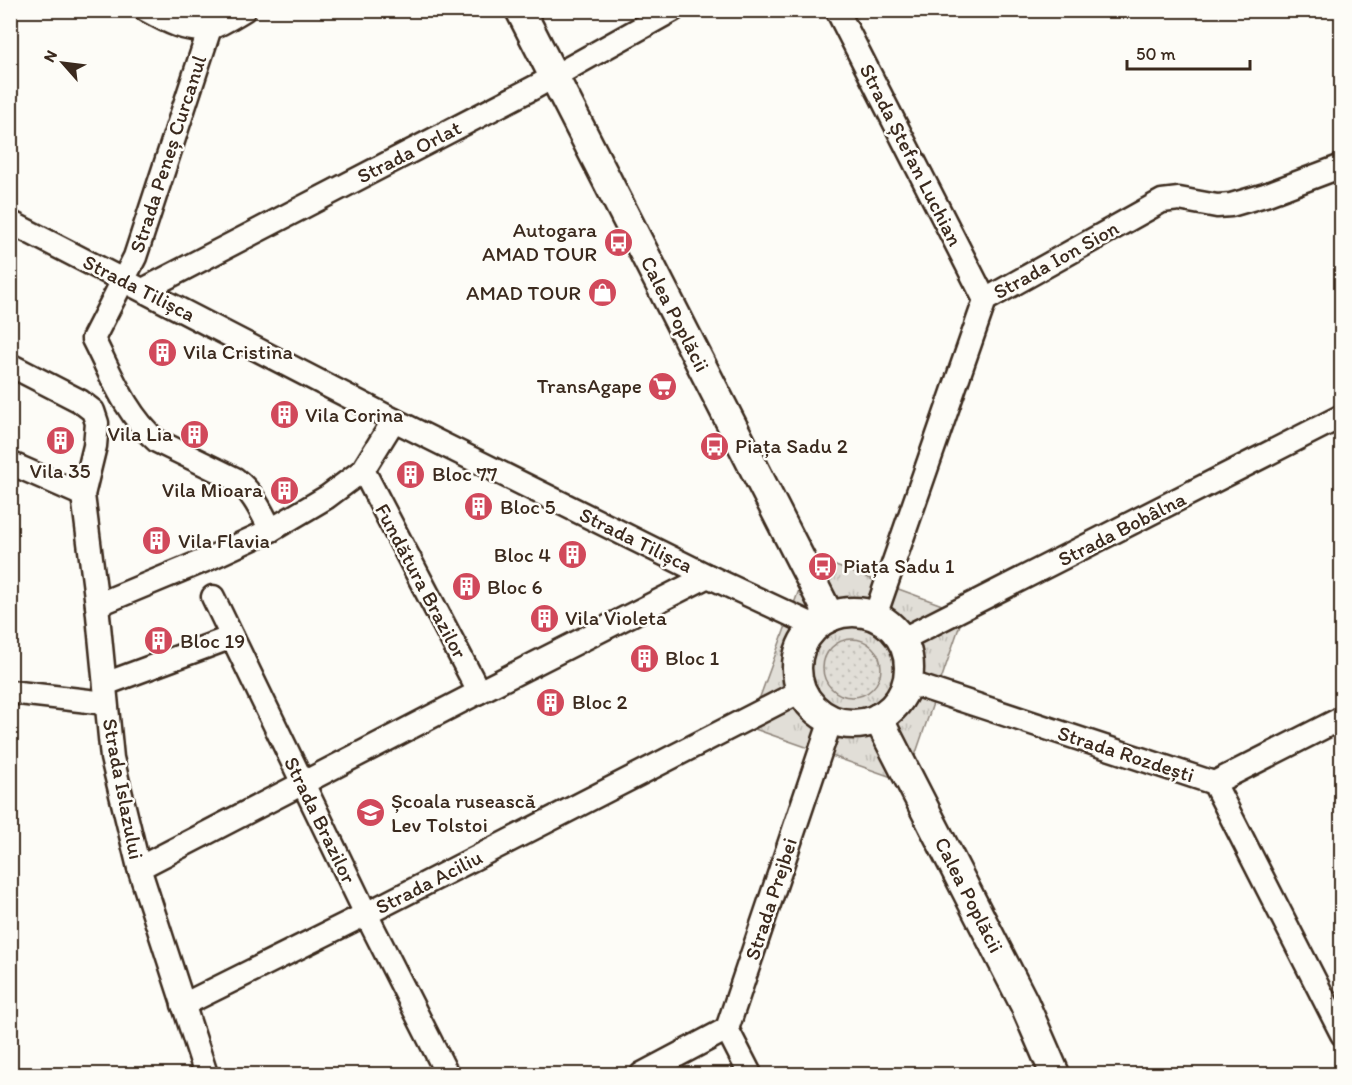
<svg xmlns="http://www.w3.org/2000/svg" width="1352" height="1085" viewBox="0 0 1352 1085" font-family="Itim,sans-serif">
<defs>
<pattern id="grass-tufts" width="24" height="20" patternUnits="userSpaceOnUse" patternTransform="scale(1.5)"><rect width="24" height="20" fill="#e1ded7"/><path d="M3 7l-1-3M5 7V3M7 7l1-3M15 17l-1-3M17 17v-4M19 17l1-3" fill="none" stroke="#c2bfb8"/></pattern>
<pattern id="park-dots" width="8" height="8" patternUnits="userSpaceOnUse" patternTransform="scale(1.5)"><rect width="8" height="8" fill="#e1ded7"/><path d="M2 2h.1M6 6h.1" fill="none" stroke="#c2bfb8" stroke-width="1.8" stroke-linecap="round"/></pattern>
</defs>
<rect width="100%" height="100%" fill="#fdfcf7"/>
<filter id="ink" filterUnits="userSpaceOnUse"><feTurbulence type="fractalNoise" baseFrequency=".0167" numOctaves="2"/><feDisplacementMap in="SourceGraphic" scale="12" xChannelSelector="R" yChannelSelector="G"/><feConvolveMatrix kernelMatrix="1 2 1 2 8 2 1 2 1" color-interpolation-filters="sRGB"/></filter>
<g filter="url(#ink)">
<polygon fill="url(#grass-tufts)" stroke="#8e847a" stroke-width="1.5" points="811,557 964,613 906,782 749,727"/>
<circle fill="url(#park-dots)" stroke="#8e847a" stroke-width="1.5" cx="852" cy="668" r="29"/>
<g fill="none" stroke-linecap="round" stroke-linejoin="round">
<defs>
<g id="minor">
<path d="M146 10C164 20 189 34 210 28 222 24 234 16 244 10"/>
<polyline points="837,10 985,300"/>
<path d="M210 28 135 257 93 339C111 374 126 415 157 441L235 479C253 492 261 511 271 530"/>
<polyline points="10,222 394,420 708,576 815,626"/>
<polyline points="143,290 535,87 673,10"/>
<polyline points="10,365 80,401 93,411 97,423 95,446 83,495 97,605 112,758 139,868 206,1074"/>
<polyline points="10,463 83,495"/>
<polyline points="363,470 479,692"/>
<polyline points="213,597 366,914 447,1074"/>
<polyline points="97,605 208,559 271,530 327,497 363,470 394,420"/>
<polyline points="875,616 985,300 1162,201 1179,199 1217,206 1231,205 1265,195 1342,166"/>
<polyline points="901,640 1342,416"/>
<polyline points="907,682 1214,783 1342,1034"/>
<polyline points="105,684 232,637"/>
<polyline points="10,692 106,703"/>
<polyline points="1214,783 1342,718"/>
<polyline points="139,868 479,692 708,576"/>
<polyline points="183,1005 366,914 801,691"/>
<polyline points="642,1074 727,1029"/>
<polyline points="750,1074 727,1029 831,720"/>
</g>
<g id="major">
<polyline points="520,10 830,617"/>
<circle cx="853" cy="668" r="56"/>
<polyline points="878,718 1024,1003 1055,1074"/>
</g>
</defs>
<use href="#minor" stroke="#3b2a1e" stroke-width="27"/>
<use href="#major" stroke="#3b2a1e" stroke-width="33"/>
<use href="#minor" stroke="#fdfcf7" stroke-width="22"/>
<use href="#major" stroke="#fdfcf7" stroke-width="28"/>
</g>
</g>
<defs>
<symbol id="bus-disc" viewBox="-11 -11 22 22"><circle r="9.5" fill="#d1495b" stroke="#fdfcf7"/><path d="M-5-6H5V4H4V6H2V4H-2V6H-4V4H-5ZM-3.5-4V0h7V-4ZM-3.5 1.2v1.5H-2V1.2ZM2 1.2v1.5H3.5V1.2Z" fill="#fff"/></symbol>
<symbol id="shop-disc" viewBox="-11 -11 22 22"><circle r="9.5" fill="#d1495b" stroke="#fdfcf7"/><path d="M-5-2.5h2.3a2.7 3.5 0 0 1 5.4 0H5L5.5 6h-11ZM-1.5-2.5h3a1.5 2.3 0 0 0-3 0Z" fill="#fff"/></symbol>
<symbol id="building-disc" viewBox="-11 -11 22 22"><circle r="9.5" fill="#d1495b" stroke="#fdfcf7"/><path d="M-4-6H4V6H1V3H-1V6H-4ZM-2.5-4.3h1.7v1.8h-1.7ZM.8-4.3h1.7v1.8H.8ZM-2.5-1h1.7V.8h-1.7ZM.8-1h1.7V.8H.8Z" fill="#fff"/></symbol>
<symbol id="supermarket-disc" viewBox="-11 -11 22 22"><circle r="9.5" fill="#d1495b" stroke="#fdfcf7"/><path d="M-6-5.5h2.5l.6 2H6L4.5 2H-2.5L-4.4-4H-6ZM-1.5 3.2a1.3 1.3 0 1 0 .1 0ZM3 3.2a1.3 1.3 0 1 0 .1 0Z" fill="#fff"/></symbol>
<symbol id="school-disc" viewBox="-11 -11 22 22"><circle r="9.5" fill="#d1495b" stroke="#fdfcf7"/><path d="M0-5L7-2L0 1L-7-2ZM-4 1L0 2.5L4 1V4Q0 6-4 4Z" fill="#fff"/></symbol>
</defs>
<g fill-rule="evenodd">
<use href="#bus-disc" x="602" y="226" width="33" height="33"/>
<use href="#shop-disc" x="586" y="276" width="33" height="33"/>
<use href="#building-disc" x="146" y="336" width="33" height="33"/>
<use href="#supermarket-disc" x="646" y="370" width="33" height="33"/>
<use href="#building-disc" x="268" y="398" width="33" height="33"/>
<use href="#building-disc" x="178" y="418" width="33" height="33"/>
<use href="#building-disc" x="44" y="424" width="33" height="33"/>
<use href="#bus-disc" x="698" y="430" width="33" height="33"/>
<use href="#building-disc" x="394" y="458" width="33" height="33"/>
<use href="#building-disc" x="268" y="474" width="33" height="33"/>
<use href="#building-disc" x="462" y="490" width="33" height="33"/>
<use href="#building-disc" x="140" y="524" width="33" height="33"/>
<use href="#building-disc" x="556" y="538" width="33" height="33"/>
<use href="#bus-disc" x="806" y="550" width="33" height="33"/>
<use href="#building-disc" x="450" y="570" width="33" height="33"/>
<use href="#building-disc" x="528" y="602" width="33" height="33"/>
<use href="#building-disc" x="142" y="624" width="33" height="33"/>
<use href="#building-disc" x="628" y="642" width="33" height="33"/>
<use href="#building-disc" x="534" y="686" width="33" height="33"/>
<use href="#school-disc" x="354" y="796" width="33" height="33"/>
</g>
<g text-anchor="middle" stroke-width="5" stroke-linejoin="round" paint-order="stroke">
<g font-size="21" fill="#3b2a1e" stroke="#fdfcf7">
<text transform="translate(409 152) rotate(-27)" y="7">Strada Orlat</text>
<text transform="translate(168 154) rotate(-72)" y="7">Strada Peneș Curcanul</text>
<text transform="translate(911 155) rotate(63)" y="7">Strada Ștefan Luchian</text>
<text transform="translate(1056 260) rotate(-29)" y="7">Strada Ion Sion</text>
<text transform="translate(139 288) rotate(27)" y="7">Strada Tilișca</text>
<text transform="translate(675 314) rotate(63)" y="7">Calea Poplăcii</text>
<text transform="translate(1122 529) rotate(-27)" y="7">Strada Bobâlna</text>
<text transform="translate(636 540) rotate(26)" y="7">Strada Tilișca</text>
<text transform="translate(421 581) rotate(62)" y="7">Fundătura Brazilor</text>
<text transform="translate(1126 754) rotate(18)" y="7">Strada Rozdești</text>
<text transform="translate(123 789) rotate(79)" y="7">Strada Islazului</text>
<text transform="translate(320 820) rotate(64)" y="7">Strada Brazilor</text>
<text transform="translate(429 882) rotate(-27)" y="7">Strada Aciliu</text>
<text transform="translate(969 895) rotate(63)" y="7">Calea Poplăcii</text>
<text transform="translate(771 899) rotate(-72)" y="7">Strada Prejbei</text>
</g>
<g font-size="21" fill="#3b2a1e" stroke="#fdfcf7" text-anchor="start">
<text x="597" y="237" text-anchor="end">Autogara<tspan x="597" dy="24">AMAD TOUR</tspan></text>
<text x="581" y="300" text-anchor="end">AMAD TOUR</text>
<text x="183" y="359">Vila Cristina</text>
<text x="642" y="393" text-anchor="end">TransAgape</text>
<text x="305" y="422">Vila Corina</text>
<text x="173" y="441" text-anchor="end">Vila Lia</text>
<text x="735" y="453">Piața Sadu 2</text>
<text x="60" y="478" text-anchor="middle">Vila 35</text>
<text x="432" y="481">Bloc 77</text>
<text x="263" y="497" text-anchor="end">Vila Mioara</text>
<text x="500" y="514">Bloc 5</text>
<text x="178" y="548">Vila Flavia</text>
<text x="551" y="562" text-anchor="end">Bloc 4</text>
<text x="843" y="573">Piața Sadu 1</text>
<text x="487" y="594">Bloc 6</text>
<text x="565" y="625">Vila Violeta</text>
<text x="180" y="648">Bloc 19</text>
<text x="665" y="665">Bloc 1</text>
<text x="572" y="709">Bloc 2</text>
<text x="391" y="808">Școala rusească<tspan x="391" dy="24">Lev Tolstoi</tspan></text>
</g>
</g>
<rect width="1352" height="1085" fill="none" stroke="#fdfcf7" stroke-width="36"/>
<rect x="18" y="18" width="1316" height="1049" fill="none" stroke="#3b2a1e" stroke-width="2" filter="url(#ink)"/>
<g transform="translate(63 63) rotate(298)" stroke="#fdfcf7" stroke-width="4.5" paint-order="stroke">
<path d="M0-4.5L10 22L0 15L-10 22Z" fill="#3b2a1e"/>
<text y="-9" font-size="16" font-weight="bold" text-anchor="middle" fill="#3b2a1e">N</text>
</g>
<path d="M1127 60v9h123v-9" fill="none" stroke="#3b2a1e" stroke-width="3"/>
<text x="1136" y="60" font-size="18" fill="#3b2a1e" stroke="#fdfcf7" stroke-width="4.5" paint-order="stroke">50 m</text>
</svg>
